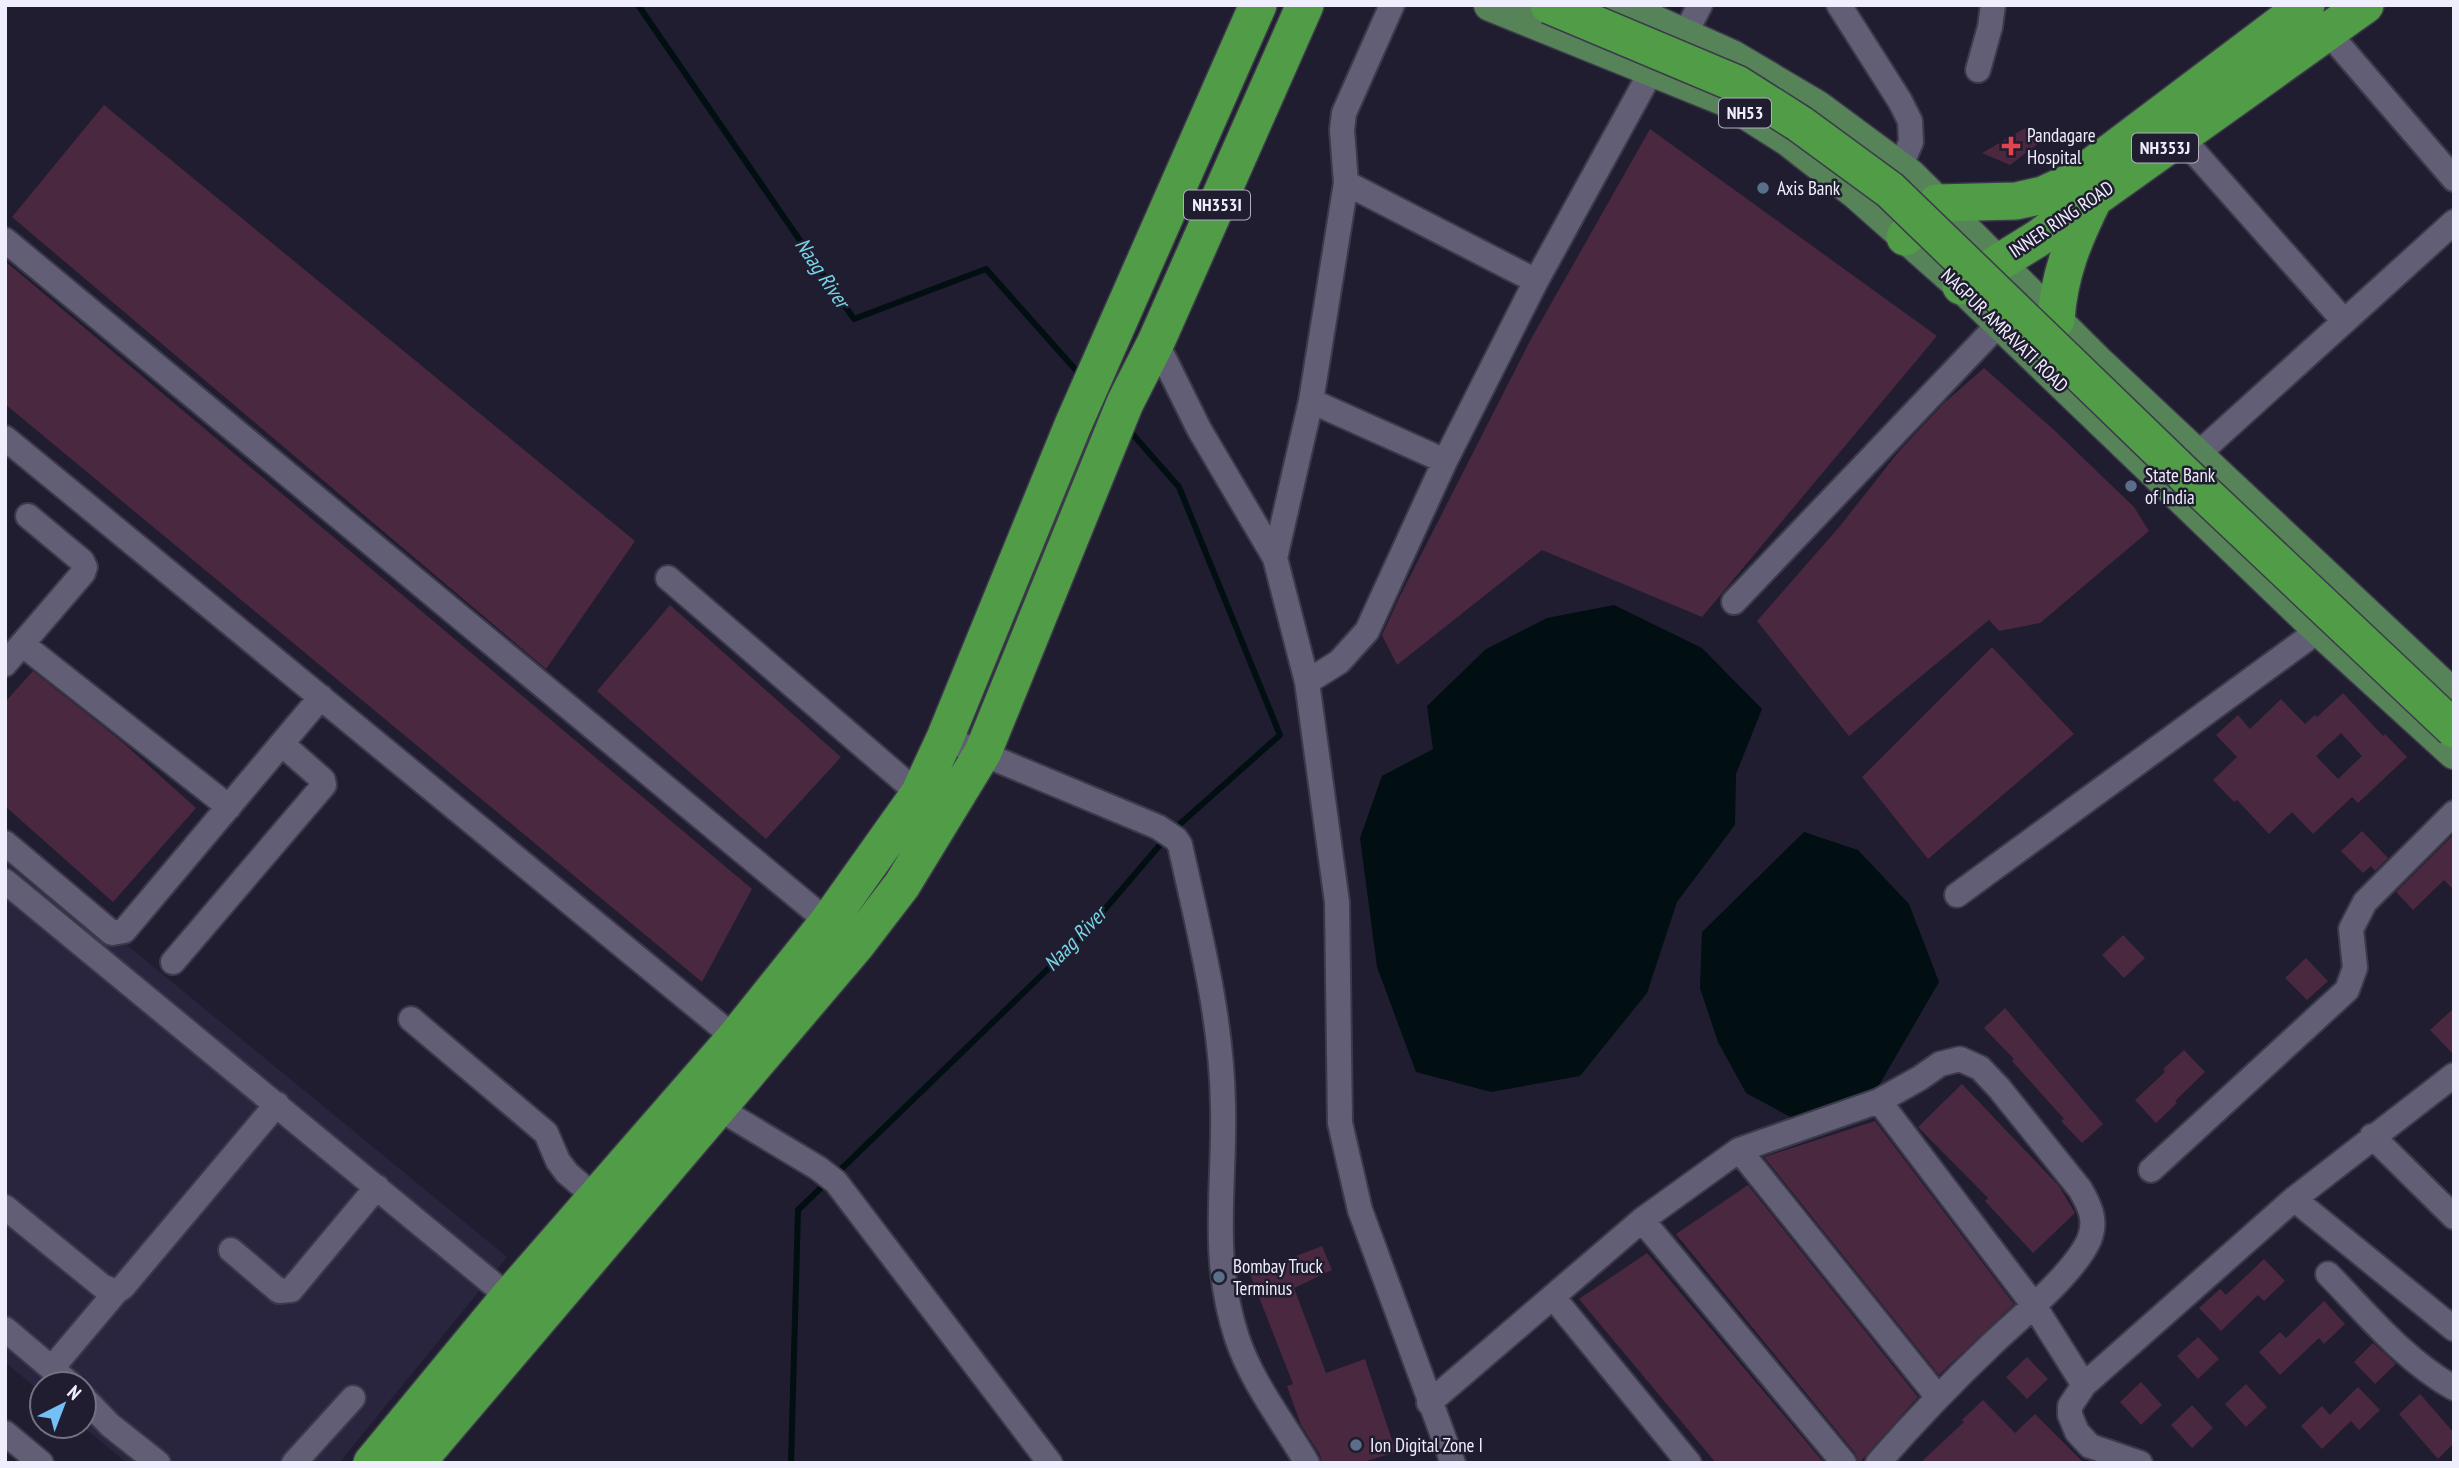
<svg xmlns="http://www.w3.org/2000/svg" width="2459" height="1468" font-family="'PT Sans Narrow',sans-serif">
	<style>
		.built { fill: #29253f }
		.water { fill: #010f12 }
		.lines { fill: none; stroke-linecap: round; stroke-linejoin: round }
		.stream { stroke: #010f12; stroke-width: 6 }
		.building { fill: #4a2840; fill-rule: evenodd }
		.minor-casing { stroke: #3c3a4a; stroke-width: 28 }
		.major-casing { stroke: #3c3a4a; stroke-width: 35 }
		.highway-casing { stroke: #3c3a4a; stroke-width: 40 }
		.minor { stroke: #615e75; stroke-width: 24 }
		.major { stroke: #578359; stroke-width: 32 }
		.highway { stroke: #519c47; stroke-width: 37 }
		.highway-bridge-casing { stroke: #3c3a4a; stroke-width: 40; stroke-linecap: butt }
		.highway-bridge { stroke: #519c47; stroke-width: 37 }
		.health-dot { fill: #e0444e; stroke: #201d30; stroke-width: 2.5 }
		.service-dot { fill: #5c6f8a; stroke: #201d30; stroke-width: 2.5 }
		.labels { text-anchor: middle; stroke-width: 5; stroke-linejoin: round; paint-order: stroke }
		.shield { fill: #201d30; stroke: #b1afbf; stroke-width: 2 }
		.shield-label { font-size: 18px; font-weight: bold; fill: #efeefc }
		.poi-label { font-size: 19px; fill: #efeefc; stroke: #201d30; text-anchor: start }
		.street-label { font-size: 19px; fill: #efeefc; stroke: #201d30 }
		.water-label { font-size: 21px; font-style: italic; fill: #75d4e2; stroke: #201d30 }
	</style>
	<rect width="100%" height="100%" fill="#201d30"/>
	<path class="built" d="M 5,845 L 507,1257 L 339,1463 L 127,1463 L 82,1426 L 84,1384 L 42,1384 L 42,1393 L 5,1362 Z"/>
	<path class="water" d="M 1614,605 L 1702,648 L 1762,709 L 1736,774 L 1735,825 L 1677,902 L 1647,993 L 1580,1076 L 1491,1092 L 1416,1072 L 1377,967 L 1360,838 L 1382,776 L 1433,749 L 1427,706 L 1486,649 L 1547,618 Z
		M 1804,832 L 1858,850 L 1909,904 L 1939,982 L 1871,1099 L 1796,1120 L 1746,1093 L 1718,1042 L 1700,988 L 1702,932 Z"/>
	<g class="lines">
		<path class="stream" d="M 638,5 L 854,319 L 986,269 L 1082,377
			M 1128,429 L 1179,487 L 1280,735 L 1172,831
			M 834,1176 L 1081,937 L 1165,839
			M 791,1463 L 798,1210 L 826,1183"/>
	</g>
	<path class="building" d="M 104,105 L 635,541 L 546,669 L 12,217 Z
		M 2025,128 L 2039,143 L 2010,165 L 1982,153 Z
		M 1650,129 L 1937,336 L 1702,617 L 1542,550 L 1397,665 L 1382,635 L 1399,598 L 1531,339 Z
		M 5,261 L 752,889 L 702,982 L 5,404 Z
		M 1984,368 L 2053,429 L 2134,507 L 2149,531 L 2040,623 L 1999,631 L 1989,620 L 1849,736 L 1757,621 L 1840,526 L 1900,450 L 1944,403 Z
		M 670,605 L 841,757 L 766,839 L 597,691 Z
		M 1992,647 L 2074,734 L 1928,859 L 1862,777 Z
		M 33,671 L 120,740 L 196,808 L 113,902 L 5,806 L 5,702 Z
		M 2343,693 L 2383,736 L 2385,734 L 2407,757 L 2358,803 L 2352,797 L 2313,834 L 2292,812 L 2269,834 L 2237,800 L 2234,802 L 2213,780 L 2237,757 L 2216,735 L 2238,715 L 2250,729 L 2281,699 L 2305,724 L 2315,715 L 2317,717 ZM 2341,733 L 2362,756 L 2338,779 L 2316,756 Z
		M 2362,831 L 2388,858 L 2375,871 L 2371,866 L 2363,873 L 2341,851 Z
		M 2454,834 L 2454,890 L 2444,880 L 2413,910 L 2396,892 Z
		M 2123,935 L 2145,958 L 2124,978 L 2102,955 Z
		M 2306,958 L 2328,981 L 2307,1000 L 2285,978 Z
		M 2005,1008 L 2103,1124 L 2082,1143 L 2061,1121 L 2064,1119 L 2012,1061 L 2014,1059 L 1984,1028 Z
		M 2454,1008 L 2454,1055 L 2430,1030 Z
		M 2184,1050 L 2205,1072 L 2175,1101 L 2177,1103 L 2156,1123 L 2135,1100 L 2165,1072 L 2163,1069 Z
		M 1962,1084 L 2059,1186 L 2075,1213 L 2033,1253 L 1985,1201 L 1988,1198 L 1918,1127 Z
		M 1875,1121 L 2014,1304 L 1939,1375 L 1764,1157 Z
		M 1748,1185 L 1918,1397 L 1859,1463 L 1855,1453 L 1676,1234 Z
		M 1322,1246 L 1332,1270 L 1294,1288 L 1326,1373 L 1365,1359 L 1396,1452 L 1360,1463 L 1322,1463 L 1320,1455 L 1301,1425 L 1287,1386 L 1293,1384 L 1250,1274 Z
		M 1647,1253 L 1809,1445 L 1824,1463 L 1716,1463 L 1579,1299 Z
		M 2264,1259 L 2285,1281 L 2264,1301 L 2258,1295 L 2221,1331 L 2199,1308 L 2220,1289 L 2226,1295 Z
		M 2324,1301 L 2345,1324 L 2324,1344 L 2319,1338 L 2280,1375 L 2259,1352 L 2280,1332 L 2286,1338 Z
		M 2198,1337 L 2219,1359 L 2198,1379 L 2177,1356 Z
		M 2373,1343 L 2396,1364 L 2375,1384 L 2354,1362 Z
		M 2027,1357 L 2048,1379 L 2027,1399 L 2006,1377 Z
		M 2141,1382 L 2162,1405 L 2141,1425 L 2120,1402 Z
		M 2246,1384 L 2267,1407 L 2246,1427 L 2225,1404 Z
		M 2358,1387 L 2380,1410 L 2359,1430 L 2351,1421 L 2322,1449 L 2301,1426 L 2322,1406 L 2330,1415 Z
		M 2420,1394 L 2454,1433 L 2454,1443 L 2438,1459 L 2399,1414 Z
		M 1983,1400 L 2015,1433 L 2035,1414 L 2084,1463 L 1920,1463 L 1964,1422 L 1962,1420 Z
		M 2192,1405 L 2213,1428 L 2192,1448 L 2171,1425 Z"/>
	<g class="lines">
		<defs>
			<path id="minor" d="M 1839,5 L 1900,101 L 1910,121 L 1911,142 L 1900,167
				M 2319,22 L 2454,179
				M 1685,34 L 1700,5
				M 1978,70 L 1990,27 L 1993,5
				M 2181,137 L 2344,321
				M 1346,183 L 1536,281
				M 5,240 L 839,931
				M 1156,342 L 1199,429 L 1275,558 L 1307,682 L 1337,902 L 1340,1123 L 1360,1210 L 1453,1463
				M 1311,401 L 1445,461
				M 5,438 L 735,1038
				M 2198,454 L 2454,222
				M 1275,558 L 1311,401 L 1346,183 L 1342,130 L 1344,113 L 1392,5
				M 668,578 L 919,794
				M 1734,602 L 1999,324
				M 22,644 L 229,807
				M 5,664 L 83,573 L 85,567 L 82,561 L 28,516
				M 1307,682 L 1339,662 L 1367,631 L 1445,461 L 1536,281 L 1652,70
				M 945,738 L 1158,827 L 1176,839 L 1180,845 C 1199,931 1222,1018 1223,1106 C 1225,1188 1210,1256 1237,1338 C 1252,1383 1283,1422 1307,1463
				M 5,843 L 112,933 L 124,931 L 321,697
				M 5,881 L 521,1307
				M 1957,895 L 2319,630
				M 173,962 L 324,785 L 323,780 L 282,744
				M 411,1019 L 546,1133 L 558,1161 L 567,1173 L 596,1198
				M 1879,1101 L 2033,1304 L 2084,1385
				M 718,1108 L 818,1168 L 836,1182 L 1050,1463
				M 2372,1136 L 2454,1217
				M 1739,1150 L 1937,1396
				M 2151,1170 L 2347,990 L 2355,968 L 2351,929 L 2365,902 L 2454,813
				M 2294,1199 L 2454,1329
				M 5,1207 L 102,1286 L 116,1292 L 123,1287 L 277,1104
				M 1642,1220 L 1844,1463
				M 231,1250 L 279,1291 L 291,1290 L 377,1187
				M 2328,1274 C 2368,1315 2404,1360 2454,1388
				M 1553,1297 L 1689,1463
				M 5,1329 L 70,1384
				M 52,1368 L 116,1292
				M 84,1398 L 110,1425 L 158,1463
				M 1429,1403 L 1642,1220 L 1739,1150 L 1879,1101 L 1920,1078 L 1940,1064 L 1960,1059 L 1980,1068 L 1999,1088 L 2080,1189 C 2090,1206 2097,1221 2089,1240 C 2073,1275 2019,1318 1990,1346 C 1951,1383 1914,1422 1878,1463
				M 5,1433 L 41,1463
				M 294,1463 L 353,1398
				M 2140,1463 L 2090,1446 L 2077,1432 L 2070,1415 L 2070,1406 L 2084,1385 L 2294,1199 L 2454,1075"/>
			<path id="major" d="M 1490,5 L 1725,100 L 1788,140 L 1857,194 L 1961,286 L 2319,630 L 2454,753
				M 1618,5 L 1732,56 L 1818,107 L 1910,175 L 2099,363 L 2454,696"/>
			<path id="highway" d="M 1905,237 L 1937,203 L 2016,201 L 2043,195 L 2071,182 L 2306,5
				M 1961,286 L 2037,239 L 2365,5
				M 2056,320 C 2059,274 2073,241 2093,200
				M 372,1463 L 509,1297 L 735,1038 L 828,922 L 919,794 L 945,738 L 1073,425 L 1258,5
				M 416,1463 L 856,945 L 902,885 L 983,752 L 1125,403 L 1156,342 L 1305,5"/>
		</defs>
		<use href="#minor" class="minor-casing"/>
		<use href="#major" class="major-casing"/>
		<use href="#highway" class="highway-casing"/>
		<use href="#minor" class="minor"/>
		<use href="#major" class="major"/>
		<use href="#highway" class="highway"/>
		<defs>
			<path id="highway-bridge" d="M 1549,5 L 1737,84 L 1800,124 L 1890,190 L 2187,477 L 2454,729"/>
		</defs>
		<use href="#highway-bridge" class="highway-bridge-casing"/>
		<use href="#highway-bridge" class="highway-bridge"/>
	</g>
	<path class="health-dot" d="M2007.5 135.5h7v7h7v7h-7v7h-7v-7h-7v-7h7z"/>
	<g class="service-dot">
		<circle cx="1763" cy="188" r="7"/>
		<circle cx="2131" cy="486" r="7"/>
		<circle cx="1219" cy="1277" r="7"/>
		<circle cx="1356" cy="1445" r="7"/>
	</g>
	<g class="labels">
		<g class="shield">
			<rect x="1719" y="98.5" width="52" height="29" rx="5"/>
			<rect x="2132" y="133.5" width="66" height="29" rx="5"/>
			<rect x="1184" y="190.5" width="66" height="29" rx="5"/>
		</g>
		<g class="shield-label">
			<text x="1745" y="119">NH53</text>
			<text x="2165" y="154">NH353J</text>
			<text x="1217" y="211">NH353I</text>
		</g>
		<g class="poi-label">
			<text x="2027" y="142">Pandagare<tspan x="2027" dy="22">Hospital</tspan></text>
			<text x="1777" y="195">Axis Bank</text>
			<text x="2145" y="482">State Bank<tspan x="2145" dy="22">of India</tspan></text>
			<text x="1233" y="1273">Bombay Truck<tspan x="1233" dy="22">Terminus</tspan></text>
			<text x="1370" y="1452">Ion Digital Zone I</text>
		</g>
		<g class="street-label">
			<text transform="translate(2061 219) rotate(-34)" y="7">INNER RING ROAD</text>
			<text transform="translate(2005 330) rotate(44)" y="7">NAGPUR AMRAVATI ROAD</text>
		</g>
		<g class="water-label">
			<text transform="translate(822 273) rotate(56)" y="7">Naag River</text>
			<text transform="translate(1075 939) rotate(-46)" y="7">Naag River</text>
		</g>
	</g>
	<rect width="2459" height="1468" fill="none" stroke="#efeefc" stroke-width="14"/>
	<g transform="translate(63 1405) rotate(42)"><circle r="33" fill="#201d30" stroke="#737182" stroke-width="2"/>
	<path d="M0-5L12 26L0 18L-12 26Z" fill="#74c0f6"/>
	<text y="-10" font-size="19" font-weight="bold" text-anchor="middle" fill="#efeefc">N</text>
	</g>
</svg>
